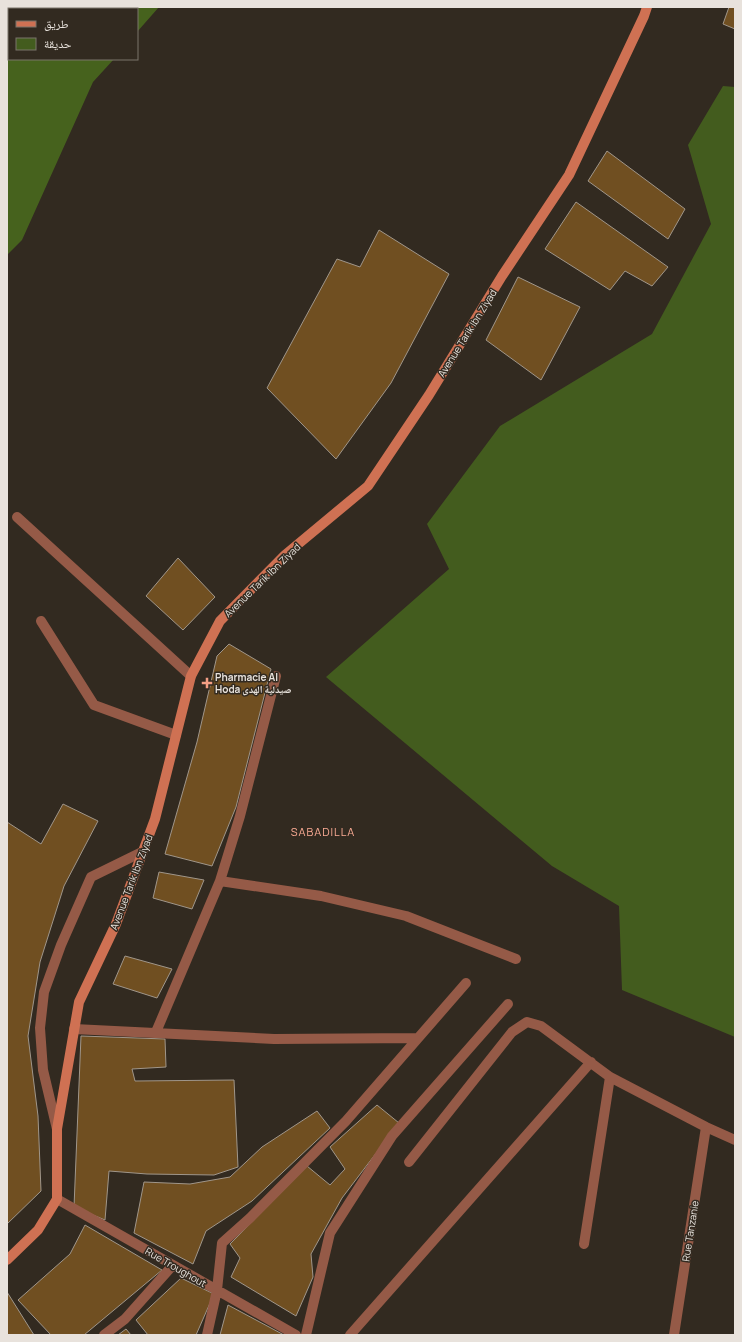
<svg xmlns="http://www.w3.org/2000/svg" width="742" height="1342" font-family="Manrope,'Noto Naskh Arabic',sans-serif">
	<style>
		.green { fill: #435c1e }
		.forest { fill: #46621d }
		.building { fill: #704f21; stroke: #a0968a }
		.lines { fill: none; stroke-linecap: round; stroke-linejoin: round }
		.lane { stroke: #955a47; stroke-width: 10 }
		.street { stroke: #955a47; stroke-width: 10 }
		.secondary { stroke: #cf7153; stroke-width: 10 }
		.poi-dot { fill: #f39f85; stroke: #322a20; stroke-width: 1.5 }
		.labels { text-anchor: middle; stroke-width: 3; stroke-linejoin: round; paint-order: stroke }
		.street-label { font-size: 10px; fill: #e8e2dc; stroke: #322a20 }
		.poi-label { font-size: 10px; font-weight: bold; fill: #e8e2dc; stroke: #322a20; text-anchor: start }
		.neighbourhood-label { font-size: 11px; letter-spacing: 1px; fill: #fbab94; stroke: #322a20 }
	</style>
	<rect width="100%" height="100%" fill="#322a20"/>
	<path class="green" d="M 723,86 L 735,87 L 735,1037 L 622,990 L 619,906 L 552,866 L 326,677 L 449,569 L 427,524 L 500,426 L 652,334 L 711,224 L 688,145 Z"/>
	<path class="forest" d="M 7,7 L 159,7 L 137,32 L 137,9 L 9,9 L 9,59 L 114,59 L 93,82 L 22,240 L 7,255 Z"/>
	<path class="building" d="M 729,7 L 735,7 L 735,29 L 723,24 Z
		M 607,151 L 685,209 L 668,239 L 588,181 Z
		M 576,202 L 668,267 L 652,286 L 625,271 L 610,290 L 545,249 Z
		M 379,230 L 449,274 L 391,383 L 336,459 L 267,388 L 337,259 L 360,267 Z
		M 518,277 L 580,307 L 541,380 L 486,340 Z
		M 178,558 L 215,597 L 183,630 L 146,596 Z
		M 229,644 L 271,669 L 236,807 L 212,866 L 165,854 L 197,742 L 217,656 Z
		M 63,804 L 98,821 L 64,886 L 40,962 L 28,1036 L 38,1116 L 41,1191 L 7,1224 L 7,822 L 41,844 Z
		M 159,872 L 204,880 L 192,909 L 153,898 Z
		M 125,956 L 172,969 L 157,998 L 113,984 Z
		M 81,1036 L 165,1039 L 166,1067 L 132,1069 L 135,1081 L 234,1080 L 238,1167 L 214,1175 L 147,1174 L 109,1171 L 105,1220 L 74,1207 Z
		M 377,1105 L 399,1123 L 342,1198 L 311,1254 L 313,1277 L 296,1316 L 231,1277 L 240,1258 L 230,1244 L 307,1166 L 330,1185 L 345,1169 L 330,1147 Z
		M 317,1111 L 330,1128 L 252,1201 L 206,1231 L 193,1264 L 134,1233 L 144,1182 L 190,1184 L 230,1177 L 262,1147 Z
		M 85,1225 L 162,1270 L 84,1335 L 51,1335 L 18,1300 L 70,1254 Z
		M 181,1278 L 214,1294 L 196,1335 L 148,1335 L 136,1320 Z
		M 7,1292 L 34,1335 L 7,1335 Z
		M 228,1305 L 284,1335 L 220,1335 Z
		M 126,1329 L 131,1335 L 118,1335 Z"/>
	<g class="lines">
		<path class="lane" d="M 17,517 L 191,676"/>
		<path class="street" d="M 41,621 L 94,705 L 176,735
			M 220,881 L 321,896 L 406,916 L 516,959
			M 74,1029 L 274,1039 L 418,1038
			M 156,1032 L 220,881 L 240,816 L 276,676
			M 57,1129 L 43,1070 L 40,1028 L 44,992 L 61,945 L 91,877 L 142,852
			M 409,1162 L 512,1032 L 527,1022 L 541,1026 L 610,1077 L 706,1127 L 735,1140
			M 57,1199 L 296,1335
			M 584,1244 L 610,1077
			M 104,1335 L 125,1319 L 173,1265
			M 207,1335 L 217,1290 L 222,1243 L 250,1218 L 346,1121 L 466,983
			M 306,1335 L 330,1233 L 392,1136 L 508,1004
			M 350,1335 L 591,1062
			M 674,1335 L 706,1127"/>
		<path class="secondary" d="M 7,1260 L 38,1230 L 57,1199 L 57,1129 L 79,1002 L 116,924 L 155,819 L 191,676 L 220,621 L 285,555 L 368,486 L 429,395 L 502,276 L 569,175 L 644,16 L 647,7"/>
	</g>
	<path class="poi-dot" d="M205 677h4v4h4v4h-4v4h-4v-4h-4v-4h4z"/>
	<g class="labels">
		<g class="street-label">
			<text transform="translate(467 333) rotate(-58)" y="4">Avenue Tarik Ibn Ziyad</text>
			<text transform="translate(262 580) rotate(-44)" y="4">Avenue Tarik Ibn Ziyad</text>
			<text transform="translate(131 882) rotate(-69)" y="4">Avenue Tarik Ibn Ziyad</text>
			<text transform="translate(690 1231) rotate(-81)" y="4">Rue Tanzanie</text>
			<text transform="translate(176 1267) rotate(30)" y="4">Rue Troughout</text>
		</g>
		<g class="poi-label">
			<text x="215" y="681">Pharmacie Al<tspan x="215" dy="12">Hoda صيدلية الهدى</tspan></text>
		</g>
		<g class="neighbourhood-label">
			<text x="323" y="836">SABADILLA</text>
		</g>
	</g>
	<rect width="742" height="1342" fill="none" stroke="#e8e2dc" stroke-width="16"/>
	<rect x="8" y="8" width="130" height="52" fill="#322a20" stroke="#7b746b"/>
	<rect x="16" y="21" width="20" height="6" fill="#cf7153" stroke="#7b746b"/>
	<text x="44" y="28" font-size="12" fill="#e8e2dc">طريق</text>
	<rect x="16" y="38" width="20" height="12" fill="#435c1e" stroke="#7b746b"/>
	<text x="44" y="48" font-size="12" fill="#e8e2dc">حديقة</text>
</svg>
